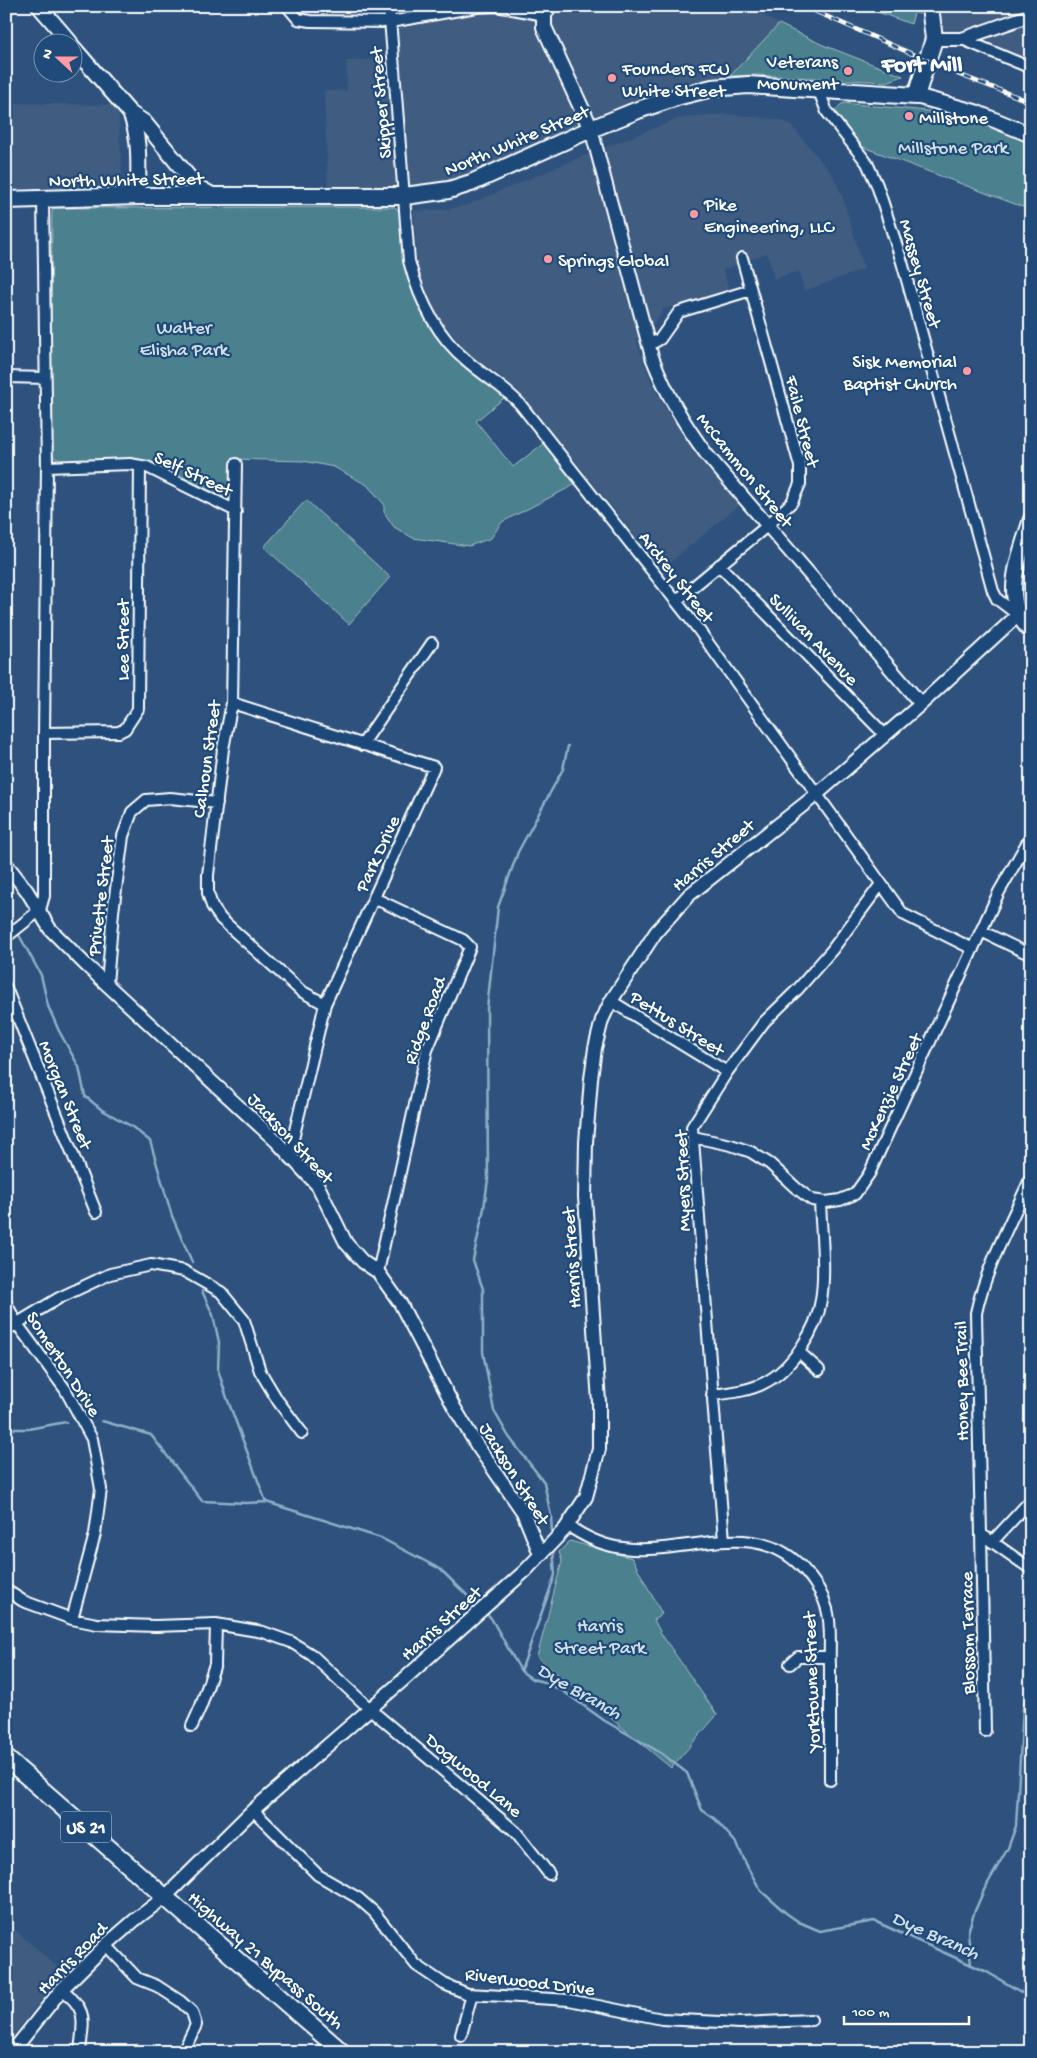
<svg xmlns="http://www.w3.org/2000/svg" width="1037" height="2058" font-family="'Gochi Hand',sans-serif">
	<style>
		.built { fill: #3f5c80 }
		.green { fill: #4c808e; stroke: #a6c0c6 }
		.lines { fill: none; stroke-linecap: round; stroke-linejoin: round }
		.stream { stroke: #90afc8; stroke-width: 2.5 }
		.minor-casing { stroke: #fff; stroke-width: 14 }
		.tertiary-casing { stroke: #fff; stroke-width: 16 }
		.secondary-casing { stroke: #fff; stroke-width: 18 }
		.primary-casing { stroke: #fff; stroke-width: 20 }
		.minor { stroke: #1f4a7a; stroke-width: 10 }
		.tertiary { stroke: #1f4a7a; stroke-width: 12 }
		.secondary { stroke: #1f4a7a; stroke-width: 14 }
		.primary { stroke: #1f4a7a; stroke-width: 16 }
		.rail-casing { stroke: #fff; stroke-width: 4.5 }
		.rail { stroke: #1f4a7a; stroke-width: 2.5; stroke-dasharray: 8; stroke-linecap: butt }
		.poi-dot { fill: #ff9aa2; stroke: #1f4a7a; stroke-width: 2 }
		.labels { text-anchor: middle; stroke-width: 4.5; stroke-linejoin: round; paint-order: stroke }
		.shield { fill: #1f4a7a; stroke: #bcc9d7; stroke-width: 1 }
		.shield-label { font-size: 18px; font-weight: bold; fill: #fff }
		.poi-label { font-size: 19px; fill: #fff; stroke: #1f4a7a; text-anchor: start }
		.street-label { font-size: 19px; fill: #fff; stroke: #1f4a7a }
		.park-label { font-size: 19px; fill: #d2dfe3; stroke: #1f4a7a }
		.water-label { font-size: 20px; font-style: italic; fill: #d1dee8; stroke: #1f4a7a }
		.district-label { font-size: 24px; font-weight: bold; fill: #fff; stroke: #1f4a7a }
	</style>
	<rect width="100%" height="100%" fill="#2e527d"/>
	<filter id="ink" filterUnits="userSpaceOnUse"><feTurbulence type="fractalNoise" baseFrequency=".02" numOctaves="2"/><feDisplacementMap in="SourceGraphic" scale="10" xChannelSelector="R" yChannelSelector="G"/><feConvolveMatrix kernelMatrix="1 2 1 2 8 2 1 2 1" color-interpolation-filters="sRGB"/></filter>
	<g filter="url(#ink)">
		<path class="built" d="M 519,6 L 748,6 L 779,24 L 730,76 L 693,81 L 681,85 L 545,141 L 466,176 L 444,183 L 404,188 L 328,188 L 324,91 L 347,90 L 346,61 L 394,58 L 392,24 L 460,11 Z
			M 919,6 L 1031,6 L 1031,67 L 963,37 L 935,38 L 933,17 L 920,14 Z
			M 6,103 L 118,105 L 123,189 L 6,188 Z
			M 727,114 L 781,120 L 790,124 L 832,174 L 842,195 L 864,269 L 804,291 L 799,271 L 774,279 L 767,253 L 723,270 L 729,289 L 664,309 L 646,334 L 636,339 L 651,382 L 669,415 L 688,440 L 742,503 L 662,569 L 520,393 L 514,386 L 468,353 L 439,319 L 421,282 L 417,262 L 414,211 L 449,209 L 467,205 L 571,161 L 677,119 L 696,116 Z
			M 6,1922 L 63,1972 L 6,2045 Z"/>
		<path class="green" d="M 861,6 L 919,6 L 920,14 L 914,13 L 911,24 Z
			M 779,24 L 823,45 L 903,76 L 887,82 L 756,75 L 730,76 Z
			M 843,103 L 959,114 L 1031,143 L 1031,210 L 863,147 L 836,116 L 836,109 Z
			M 395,207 L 399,211 L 405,228 L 432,323 L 509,394 L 476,421 L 513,467 L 544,443 L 578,483 L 502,522 L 491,538 L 469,546 L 413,538 L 394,527 L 384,512 L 384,504 L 367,485 L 334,467 L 303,461 L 232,459 L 228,495 L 224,497 L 148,461 L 137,459 L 63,463 L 53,456 L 50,449 L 52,208 Z
			M 306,500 L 390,577 L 349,624 L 264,547 Z
			M 570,1541 L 632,1558 L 662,1614 L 654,1620 L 662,1635 L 717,1715 L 671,1768 L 537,1657 L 562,1561 L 559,1552 Z"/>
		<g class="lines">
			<path class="stream" d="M 6,913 L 12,923
				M 19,935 L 41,975 L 48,1006 L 59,1031 L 79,1067 L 85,1096 L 102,1110 L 131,1126 L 150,1141 L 172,1216 L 192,1262
				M 202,1291 L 213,1315 L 219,1342 L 218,1370 L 227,1398 L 266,1502
				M 102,1421 L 151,1435 L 202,1501 L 246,1503 L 266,1502 L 381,1538 L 440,1569 L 479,1607
				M 6,1429 L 28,1429 L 66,1422
				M 552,1533 L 551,1516 L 544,1482 L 509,1437 L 494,1411 L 483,1352 L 483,1289 L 473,1260 L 484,1208 L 488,1179 L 487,1009 L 498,907 L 518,852 L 563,769 L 568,746
				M 485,1612 L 491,1618 L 521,1671 L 532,1679 L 544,1682 L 563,1691 L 605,1721 L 661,1753 L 687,1773 L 702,1810 L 715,1819 L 737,1844 L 748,1868 L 761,1891 L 786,1913 L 799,1922 L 820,1931 L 874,1921 L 987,1972 L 1031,1998
				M 521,1671 L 555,1575 L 553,1549
				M 971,1965 L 968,1932 L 974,1913 L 984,1890 L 1008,1848 L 1016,1826 L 1023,1708 L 1031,1681"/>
			<defs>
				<path id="minor" d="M 287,6 L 298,19 L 310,21 L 390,22 L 477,7 L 496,6 L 544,15
					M 389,6 L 409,261 C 419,299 436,335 466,360 C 484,376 503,386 520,404 L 698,629 L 903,914 L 973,949
					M 962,39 L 1031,68
					M 819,91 L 827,112 L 867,163 L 877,185 L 902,262 L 993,591 L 997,599 L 1018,615
					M 649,345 L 660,339 L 679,312 L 751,290
					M 6,377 L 45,378
					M 236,464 L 232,703 L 223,749 L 208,875 L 208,893 L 212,906 L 221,919 L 301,991 L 325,1004
					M 47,467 L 130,464 L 147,467 L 236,511
					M 719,565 L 885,735
					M 676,601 L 767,526 L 792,502 L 800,484 L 800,466 L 742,258
					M 232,703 L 434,767 L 325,1004 L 289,1156
					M 44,733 L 119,732 L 125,729 L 138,709 L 140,466
					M 362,745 L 432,643
					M 374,898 L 463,940 L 470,947 L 427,1050 L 378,1272
					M 981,931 L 1031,955
					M 6,937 L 40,910 L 44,896 L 44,733 L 47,467 L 43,200
					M 107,984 L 113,912 L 123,836 L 132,812 L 146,800 L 170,798 L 217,803
					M 6,988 L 96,1212
					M 611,1001 L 727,1072
					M 693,1137 L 731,1145 L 751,1152 L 770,1164 L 796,1188 L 812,1200 L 826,1202 L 840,1200 L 855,1194 L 869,1174 L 999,892 L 1031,836
					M 1031,1177 C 1013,1218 985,1269 976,1313 L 981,1534 L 1031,1569
					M 6,1303 L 17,1324 L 65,1389 L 92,1439 L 101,1489 L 95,1534 L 72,1619
					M 6,1330 L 59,1298 L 110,1274 L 151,1265 L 184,1271 L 221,1292 L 244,1320 L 260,1371 L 278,1401 L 302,1433
					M 799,1352 L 819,1370
					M 712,1395 C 729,1393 749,1391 764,1383 C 791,1370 817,1330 821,1300 C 826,1271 821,1231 820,1201
					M 567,1525 C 583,1536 603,1546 623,1548 C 684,1557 759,1513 807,1573 C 816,1584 823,1594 827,1609 C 832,1626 829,1648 830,1666 C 830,1704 830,1742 830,1780
					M 981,1534 L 985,1731
					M 724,1541 L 692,1127 L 727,1072 L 764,1022 L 798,989 L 832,950 L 881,884
					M 992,1542 L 1031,1500
					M 6,1590 L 23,1601 L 72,1619 L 97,1624 L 155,1626 L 216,1624 L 263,1632 L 291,1642 L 312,1655 L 370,1709 L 516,1832 L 549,1874
					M 790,1664 L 798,1657 L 830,1657
					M 192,1726 L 201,1706 L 215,1664 L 216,1624
					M 253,1810 L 318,1875 L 358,1898 L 374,1912 L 416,1965 L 444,1984 L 468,1994 L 569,2000 L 662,2019 L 740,2023 L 811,2020
					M 106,1945 L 137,1978 L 157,1986 L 180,2001 L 192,2012 L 196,2025 L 183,2052
					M 62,1989 C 89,2012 83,2019 80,2052
					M 461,2035 L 472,1994"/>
				<path id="tertiary" d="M 934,39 L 962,39 L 1031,15
					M 591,129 L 652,357 C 667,395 682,421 707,455 L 921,704
					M 6,864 L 27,891 L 50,929 L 88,967 L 276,1141 L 318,1186 L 346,1243 L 363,1262 L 378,1272 L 400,1303 L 454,1407 L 476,1444 L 523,1512 L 540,1554
					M 12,2052 L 62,1989 L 106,1945 L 136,1919 L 165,1897 L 253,1810 L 402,1681 L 525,1571 L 565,1529 L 586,1497 L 599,1449 L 599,1402 L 585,1197 L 586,1142 L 591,1079 L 595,1048 L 602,1020 L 611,1001 L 656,932 L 689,895 L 816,795 L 921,704 L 1018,615"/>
				<path id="secondary" d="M 39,6 L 70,42
					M 549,6 L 544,15 L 544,27 L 591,129
					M 72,46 L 130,113 C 141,139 138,169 138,196
					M 916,96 L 975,112 L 1031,135
					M 130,113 L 144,122 L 196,186 L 214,196
					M 1031,519 C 1020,556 999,600 1031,632"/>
				<path id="primary" d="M 6,200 L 138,196 L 405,196 L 449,190 L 471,183 L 591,129 L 638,110 L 680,96 L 712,88 L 748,85 L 916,96 L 934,39 L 930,6
					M 6,1758 L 342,2052"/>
			</defs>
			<use href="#minor" class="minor-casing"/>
			<use href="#tertiary" class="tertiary-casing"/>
			<use href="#secondary" class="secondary-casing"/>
			<use href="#primary" class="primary-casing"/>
			<use href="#minor" class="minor"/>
			<use href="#tertiary" class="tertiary"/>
			<use href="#secondary" class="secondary"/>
			<use href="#primary" class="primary"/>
			<defs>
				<path id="rail" d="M 803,6 L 960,75 L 1031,102"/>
			</defs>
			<use href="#rail" class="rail-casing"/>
			<use href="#rail" class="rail"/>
		</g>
	</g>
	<g class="poi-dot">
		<circle cx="848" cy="71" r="5"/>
		<circle cx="612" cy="78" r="5"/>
		<circle cx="909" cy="116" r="5"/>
		<circle cx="694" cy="214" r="5"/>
		<circle cx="548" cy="259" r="5"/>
		<circle cx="967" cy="371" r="5"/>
	</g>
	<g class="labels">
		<rect class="shield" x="61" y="1811.5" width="50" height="31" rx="4"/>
		<g class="shield-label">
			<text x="86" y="1833">US 21</text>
		</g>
		<g class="poi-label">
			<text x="838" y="67" text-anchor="end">Veterans<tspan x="838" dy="22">Monument</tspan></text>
			<text x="622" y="74">Founders FCU<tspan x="622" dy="22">White Street</tspan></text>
			<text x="919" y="123">Millstone</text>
			<text x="704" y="210">Pike<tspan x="704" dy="22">Engineering, LLC</tspan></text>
			<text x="558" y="266">Springs Global</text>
			<text x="957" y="367" text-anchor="end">Sisk Memorial<tspan x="957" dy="22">Baptist Church</tspan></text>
		</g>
		<g class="street-label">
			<text transform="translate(379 103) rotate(-95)" y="7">Skipper Street</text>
			<text transform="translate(516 139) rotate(-23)" y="7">North White Street</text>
			<text transform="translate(126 178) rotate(-1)" y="7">North White Street</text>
			<text transform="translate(922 273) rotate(74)" y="7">Massey Street</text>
			<text transform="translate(804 421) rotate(76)" y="7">Faile Street</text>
			<text transform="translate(746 469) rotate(51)" y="7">McCammon Street</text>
			<text transform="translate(194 472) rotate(25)" y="7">Self Street</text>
			<text transform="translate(678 576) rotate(52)" y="7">Ardrey Street</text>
			<text transform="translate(815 638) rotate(46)" y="7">Sullivan Avenue</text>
			<text transform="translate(121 640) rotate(-90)" y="7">Lee Street</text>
			<text transform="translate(205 759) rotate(-82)" y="7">Calhoun Street</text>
			<text transform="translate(376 853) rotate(-65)" y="7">Park Drive</text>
			<text transform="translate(712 854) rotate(-40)" y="7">Harris Street</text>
			<text transform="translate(99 896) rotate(-83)" y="7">Privette Street</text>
			<text transform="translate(423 1020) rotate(-70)" y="7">Ridge Road</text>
			<text transform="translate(678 1022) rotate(32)" y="7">Pettus Street</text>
			<text transform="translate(889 1091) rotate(-65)" y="7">McKenzie Street</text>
			<text transform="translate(67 1094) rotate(68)" y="7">Morgan Street</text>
			<text transform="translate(292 1137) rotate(47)" y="7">Jackson Street</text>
			<text transform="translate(681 1181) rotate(-92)" y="7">Myers Street</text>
			<text transform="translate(570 1258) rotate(-94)" y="7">Harris Street</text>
			<text transform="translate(65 1363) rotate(57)" y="7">Somerton Drive</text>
			<text transform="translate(960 1381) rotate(-91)" y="7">Honey Bee Trail</text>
			<text transform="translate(516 1473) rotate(58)" y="7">Jackson Street</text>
			<text transform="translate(440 1622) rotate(-42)" y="7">Harris Street</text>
			<text transform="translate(966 1633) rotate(-91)" y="7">Blossom Terrace</text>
			<text transform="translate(810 1682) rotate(-92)" y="7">Yorktowne Street</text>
			<text transform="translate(475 1774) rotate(40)" y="7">Dogwood Lane</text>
			<text transform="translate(71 1957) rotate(-46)" y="7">Harris Road</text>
			<text transform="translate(267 1959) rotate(41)" y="7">Highway 21 Bypass South</text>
			<text transform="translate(530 1980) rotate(7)" y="7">Riverwood Drive</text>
		</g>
		<g class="park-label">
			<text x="953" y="153">Millstone Park</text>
			<text x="184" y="333">Walter<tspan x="184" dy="22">Elisha Park</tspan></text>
			<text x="600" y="1631">Harris<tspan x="600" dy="22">Street Park</tspan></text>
		</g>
		<g class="water-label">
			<text transform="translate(580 1690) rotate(30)" y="7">Dye Branch</text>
			<text transform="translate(936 1934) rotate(24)" y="7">Dye Branch</text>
		</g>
		<g class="district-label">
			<text x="922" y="71">Fort Mill</text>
		</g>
	</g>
	<rect width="1037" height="2058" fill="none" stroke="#1f4a7a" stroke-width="25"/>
	<rect x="12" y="12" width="1012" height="2033" fill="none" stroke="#fff" stroke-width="2" filter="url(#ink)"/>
	<g transform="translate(58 58) rotate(291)"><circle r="24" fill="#1f4a7a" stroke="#7992af"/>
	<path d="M0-4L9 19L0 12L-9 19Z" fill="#ff9aa2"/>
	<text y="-8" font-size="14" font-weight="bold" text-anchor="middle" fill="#ffffff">N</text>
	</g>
	<path d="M844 2016v8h125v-8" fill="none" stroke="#ffffff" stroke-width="2.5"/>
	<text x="852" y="2016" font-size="15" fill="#ffffff" stroke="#1f4a7a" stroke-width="4" paint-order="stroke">100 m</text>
</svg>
